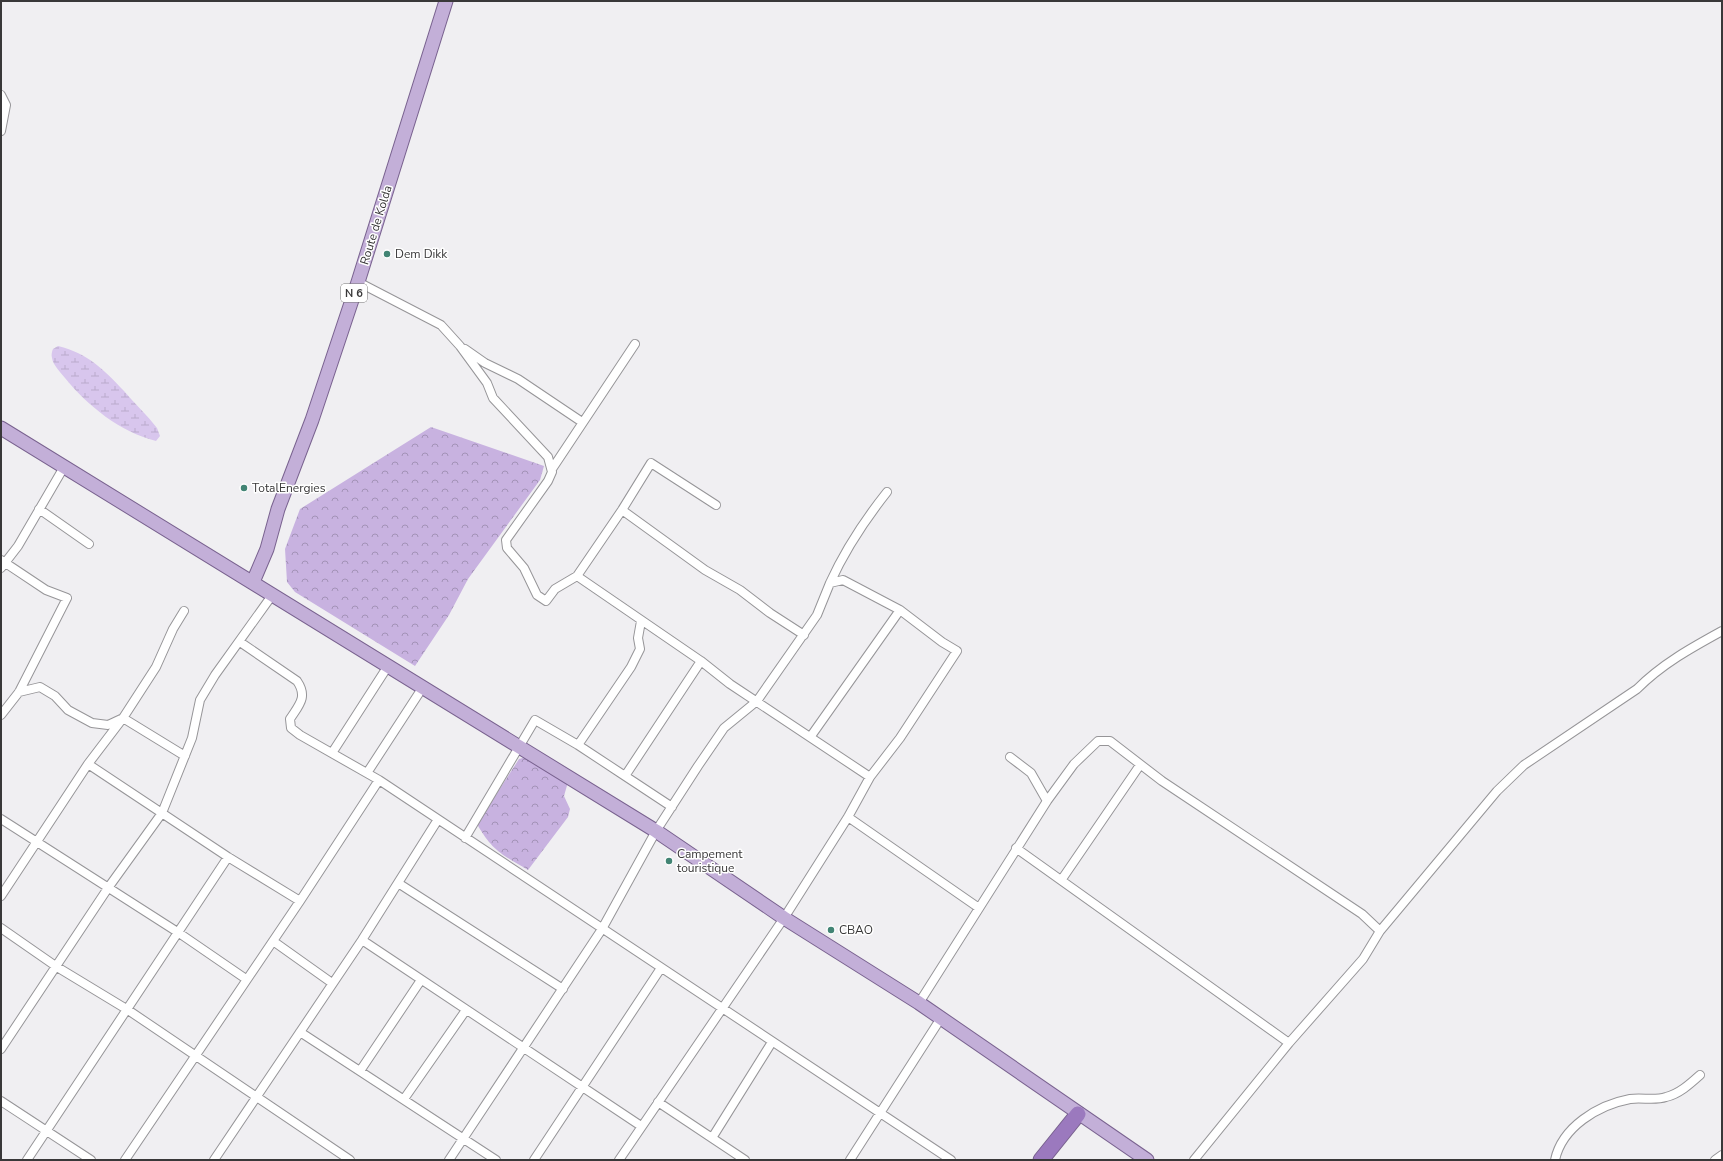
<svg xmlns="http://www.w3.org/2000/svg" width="1723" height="1161" font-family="'Nunito Sans',sans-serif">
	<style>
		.forest { fill: url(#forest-crowns) }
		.wetland { fill: url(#wetland-marsh) }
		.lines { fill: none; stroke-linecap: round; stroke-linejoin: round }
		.street-casing { stroke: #969598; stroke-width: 10 }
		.primary-casing { stroke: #79628f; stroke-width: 15 }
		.highway-casing { stroke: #79628f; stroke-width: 17 }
		.street { stroke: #fff; stroke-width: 8 }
		.primary { stroke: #c3afd8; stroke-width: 13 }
		.highway { stroke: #9b79be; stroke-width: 15 }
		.poi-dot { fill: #428474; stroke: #fff; stroke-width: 1.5 }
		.labels { text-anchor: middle; stroke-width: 3; stroke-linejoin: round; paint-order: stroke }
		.shield { fill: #fff; stroke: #747474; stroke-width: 1 }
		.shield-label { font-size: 11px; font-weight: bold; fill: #393839 }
		.street-label { font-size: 12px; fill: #393839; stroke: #fff }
		.poi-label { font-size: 12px; fill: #393839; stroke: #fff; text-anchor: start }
	</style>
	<defs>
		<pattern id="forest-crowns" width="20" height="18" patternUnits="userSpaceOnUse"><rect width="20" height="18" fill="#c8b2e0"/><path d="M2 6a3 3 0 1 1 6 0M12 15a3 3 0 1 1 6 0" fill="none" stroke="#a392b7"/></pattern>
		<pattern id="wetland-marsh" width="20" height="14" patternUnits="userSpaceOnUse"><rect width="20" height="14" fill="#d8c6ed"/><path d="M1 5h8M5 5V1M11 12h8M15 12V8" fill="none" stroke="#baabcc"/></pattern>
	</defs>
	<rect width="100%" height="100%" fill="#f0eff2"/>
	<path class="forest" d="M 431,427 L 544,466 L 540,480 L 468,579 L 449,615 L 415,666 L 295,592 L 287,582 L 285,549 L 300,509 Z
		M 526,757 L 568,782 L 564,796 L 570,809 L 568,817 L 528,870 C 502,854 493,852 477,824 L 519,759 Z"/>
	<path class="wetland" d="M 58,346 C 89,354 103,369 124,391 C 135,404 147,415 157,428 L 160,436 L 156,441 C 120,432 88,406 65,378 C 61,373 53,365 52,358 C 51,355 52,351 53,349 Z"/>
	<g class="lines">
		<defs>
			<path id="street" d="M 1,95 L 6,105 L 1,131
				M 358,282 L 441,325 L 460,346 L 487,383 L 493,398 L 548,457 L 552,472 L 548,481 L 506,540 L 507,548 L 524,568 L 537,595 L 546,601 L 555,589 L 577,576 L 622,510 L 651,463 L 716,505
				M 465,349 L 485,363 L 518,379 L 582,422
				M 552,469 L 635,344
				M 39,509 L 89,544
				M 622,510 L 705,570 L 740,590 L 770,613 L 804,635
				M 1,560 L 46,590 L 67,598 L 19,692 L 1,715
				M 1,568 L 18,546 L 64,467
				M 830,583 C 845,550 864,521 887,492
				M 240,642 L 297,681 C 308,697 299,705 290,719 L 291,728 L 300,735 L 379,780 L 951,1160
				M 701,661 L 730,684 L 870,777
				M 19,692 L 40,687 L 55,696 L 68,710 L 92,723 L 108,725 L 123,718
				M 123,718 L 185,756
				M 578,745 L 631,667 L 640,649 L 638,638 L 641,621
				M 332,753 L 388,666
				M 1010,757 L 1031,773 L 1047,801
				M 88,764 L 228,857 L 300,901
				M 367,773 L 423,687
				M 625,776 L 672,807
				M 848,817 L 979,908
				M 1,819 L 179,933 L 246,979
				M 465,838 L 535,720 L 578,745 L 625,776 L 701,661 L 577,576
				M 1016,848 L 1289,1043
				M 1062,879 L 1140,765
				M 398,883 L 563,989
				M 1,896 L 88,764 L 123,718 L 156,667 L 173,629 L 184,611
				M 1,928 L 57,967 L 128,1010 L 350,1160
				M 362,940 L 641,1126
				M 273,941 L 332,983
				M 919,1003 L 1047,801 L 1074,764 L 1098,741 L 1110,741 L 1162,781 L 1362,914 L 1380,931
				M 300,1032 L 496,1160
				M 1,1049 L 108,888 L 162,813 L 192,738 L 200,700 L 215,675 L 273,594
				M 360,1071 L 421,980
				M 404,1099 L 466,1010
				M 1,1101 L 91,1160
				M 658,1102 L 745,1160
				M 712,1138 L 772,1042
				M 27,1160 L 228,857
				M 125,1160 L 300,901 L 379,780
				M 214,1160 L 362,940 L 437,821
				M 449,1160 L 602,929 L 656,831 L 698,766 L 724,728 L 757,701 L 817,615 L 830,583 L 843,580 L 900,610 L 811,736
				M 534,1160 L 661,968
				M 619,1160 L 784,918 L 848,817 L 870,777 L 900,738 L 957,651 L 942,642 L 900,610
				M 850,1160 L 941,1018
				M 1194,1160 L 1289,1043 L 1363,959 L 1380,931 L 1497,791 L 1524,765 L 1637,689 C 1662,664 1691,648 1722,631
				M 1555,1160 C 1562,1127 1598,1105 1630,1099 C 1642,1097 1654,1101 1666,1097 C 1679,1094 1690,1084 1700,1075
				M 1715,1160 L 1722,1155"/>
			<path id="primary" d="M 1,428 L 656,831 L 784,918 L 919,1003 L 1147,1160
				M 253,582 L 267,549 L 278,509 L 312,420 L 358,282 L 446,1"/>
			<path id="highway" d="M 1041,1160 L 1078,1114"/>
		</defs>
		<use href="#street" class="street-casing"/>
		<use href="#primary" class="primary-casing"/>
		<use href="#highway" class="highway-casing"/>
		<use href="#street" class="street"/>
		<use href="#primary" class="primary"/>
		<use href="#highway" class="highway"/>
	</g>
	<g class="poi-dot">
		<circle cx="387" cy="254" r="4"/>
		<circle cx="244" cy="488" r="4"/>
		<circle cx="669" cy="861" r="4"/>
		<circle cx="831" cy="930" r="4"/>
	</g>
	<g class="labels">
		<rect class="shield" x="341" y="284" width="26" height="18" rx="3"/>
		<g class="shield-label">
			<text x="354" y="297">N 6</text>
		</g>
		<g class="street-label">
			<text transform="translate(376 225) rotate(-73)" y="4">Route de Kolda</text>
		</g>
		<g class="poi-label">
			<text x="395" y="258">Dem Dikk</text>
			<text x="252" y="492">TotalEnergies</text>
			<text x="677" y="858">Campement<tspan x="677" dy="14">touristique</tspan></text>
			<text x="839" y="934">CBAO</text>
		</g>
	</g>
	<rect width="1723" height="1161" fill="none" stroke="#393839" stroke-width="4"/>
</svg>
